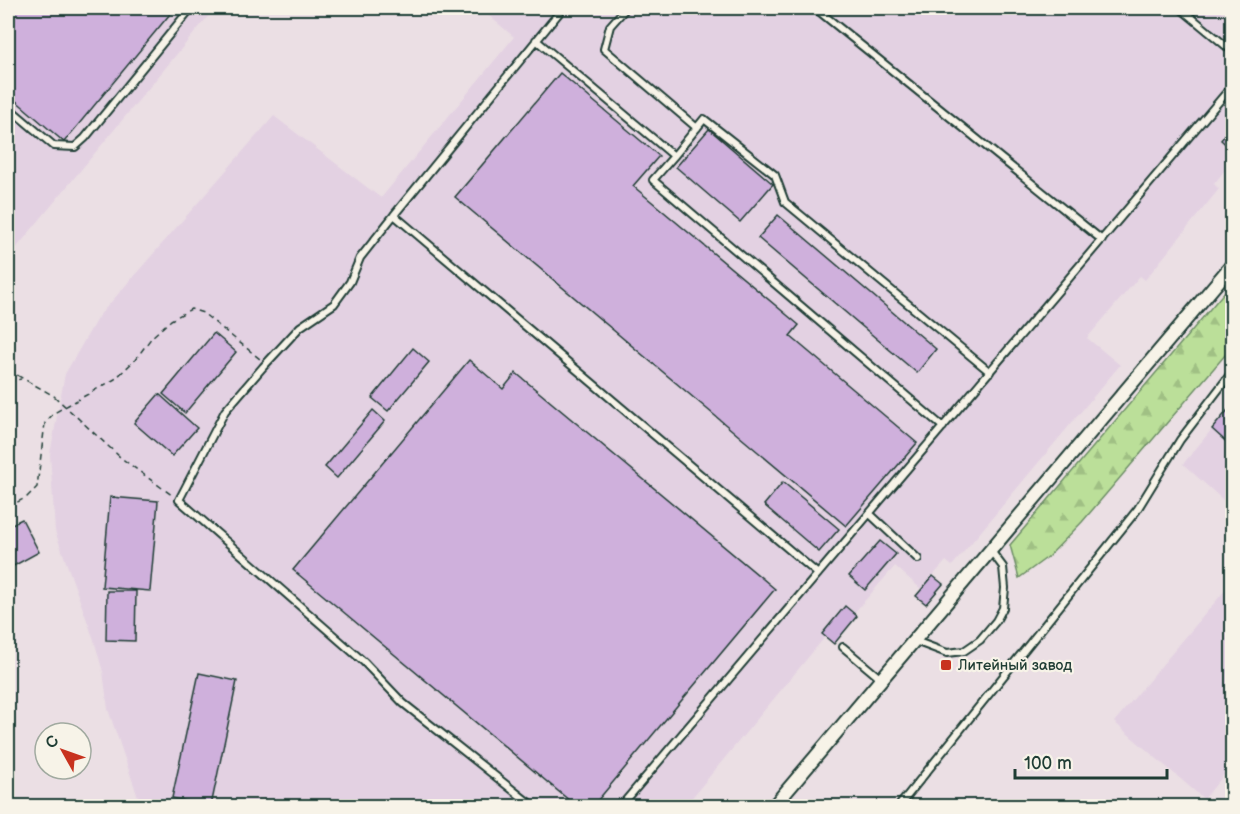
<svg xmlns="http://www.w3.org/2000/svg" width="1240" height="814" font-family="'Balsamiq Sans',sans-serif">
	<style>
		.built { fill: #e3d1e2 }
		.forest { fill: url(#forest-firs); stroke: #6d8e66; stroke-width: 1.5 }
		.building { fill: #cfb0dc; stroke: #1f3d34; stroke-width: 1.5 }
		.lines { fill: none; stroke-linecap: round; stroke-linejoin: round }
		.service-casing { stroke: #1f3d34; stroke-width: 10 }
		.minor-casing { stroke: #1f3d34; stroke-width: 16 }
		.path { stroke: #1f3d34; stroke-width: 1.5; stroke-dasharray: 6 4.5; stroke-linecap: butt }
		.service { stroke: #f7f3e8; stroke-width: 6 }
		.minor { stroke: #f7f3e8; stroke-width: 12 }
		.poi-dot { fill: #c8321e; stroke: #f7f3e8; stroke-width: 2 }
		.labels { text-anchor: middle; stroke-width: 4.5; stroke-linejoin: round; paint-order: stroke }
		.poi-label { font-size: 15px; fill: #1f3d34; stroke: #f7f3e8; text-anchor: start }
	</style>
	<defs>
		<pattern id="forest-firs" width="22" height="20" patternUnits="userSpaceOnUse" patternTransform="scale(1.5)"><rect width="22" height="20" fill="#bbdf99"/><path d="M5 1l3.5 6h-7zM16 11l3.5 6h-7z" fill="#a0c084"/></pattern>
	</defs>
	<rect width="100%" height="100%" fill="#ebdfe4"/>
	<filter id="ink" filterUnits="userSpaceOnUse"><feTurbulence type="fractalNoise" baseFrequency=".0167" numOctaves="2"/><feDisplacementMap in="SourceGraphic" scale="12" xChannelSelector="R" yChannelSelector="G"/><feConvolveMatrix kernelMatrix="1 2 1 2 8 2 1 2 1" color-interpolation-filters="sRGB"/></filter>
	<g filter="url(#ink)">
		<path class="built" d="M 8,8 L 215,8 L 8,258 Z
			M 480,8 L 1216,8 L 1232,21 L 1232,161 L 1214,184 L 1219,189 L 1145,280 L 1140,276 L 1087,338 L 1120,365 L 952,566 L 946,561 L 921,589 L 895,566 L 854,613 L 857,616 L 834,644 L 825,637 L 685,806 L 141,806 L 108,709 L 103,672 L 94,640 L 55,531 L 50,454 L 65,374 L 98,317 L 274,116 L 381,198 L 514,37 Z
			M 1232,405 L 1232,508 L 1183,464 Z
			M 1232,582 L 1232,765 L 1204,799 L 1114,722 Z"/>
		<path class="forest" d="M 1232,283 L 1232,347 L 1082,522 L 1049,556 L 1019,578 L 1010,545 Z"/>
		<path class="building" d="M 18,8 L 175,8 L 64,142 L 8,94 L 8,20 Z
			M 560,73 L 659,156 L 633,186 L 799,325 L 790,336 L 917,443 L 846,526 L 455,197 Z
			M 1232,126 L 1232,150 L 1221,140 Z
			M 709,129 L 773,184 L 740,222 L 676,167 Z
			M 778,215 L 936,349 L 917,373 L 758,238 Z
			M 214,333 L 236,352 L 185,413 L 163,394 Z
			M 413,348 L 429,362 L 388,411 L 372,398 Z
			M 469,360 L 503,389 L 516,373 L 775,589 L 593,806 L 576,806 L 293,570 Z
			M 159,394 L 197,428 L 172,456 L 134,423 Z
			M 1232,405 L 1232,447 L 1212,429 Z
			M 373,410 L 385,421 L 337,478 L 325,467 Z
			M 783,482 L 839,529 L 819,552 L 764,505 Z
			M 110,497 L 158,501 L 150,591 L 102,587 Z
			M 22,519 L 39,552 L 8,569 L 8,526 Z
			M 880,541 L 896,554 L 865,590 L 849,576 Z
			M 933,576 L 943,584 L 926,604 L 916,596 Z
			M 107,591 L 136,591 L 135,641 L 106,640 Z
			M 845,606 L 857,616 L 834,644 L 822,634 Z
			M 199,673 L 237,681 L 211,806 L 172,798 Z"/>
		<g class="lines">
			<defs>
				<path id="service" d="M 626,8 L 610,26 L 604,49 L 697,128
					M 815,8 L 1102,240
					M 1180,8 L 1232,51
					M 536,40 L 674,156 L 653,180 L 943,427
					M 8,107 L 54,146 L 75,147 L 85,138 L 191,8
					M 674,156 L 704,119 L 775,175 L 785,202 L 990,372
					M 394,215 L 563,8
					M 870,514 L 918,559
					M 915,641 L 947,653 L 964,651 L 980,640 L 996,621 L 1003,608 L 1005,588 L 1003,567 L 991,551
					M 843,647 L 881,679
					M 533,806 L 403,703 L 364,662 L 179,500 L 225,411 L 263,367 L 300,327 L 334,304 L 350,282 L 360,258 L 394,215 L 818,574
					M 621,806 L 1232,86
					M 899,806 L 1137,510 L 1180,440 L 1232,372"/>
				<path id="minor" d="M 774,806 L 1232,265"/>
			</defs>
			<use href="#service" class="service-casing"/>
			<use href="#minor" class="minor-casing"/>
			<path class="path" d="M 8,370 L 54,396 L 121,458 L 173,496
				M 8,382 L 21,379
				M 8,507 L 27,497 L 37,487 L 45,423 L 54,413 L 115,379 L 135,360 L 152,337 L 171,320 L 191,309 L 203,313 L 260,359"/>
			<use href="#service" class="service"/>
			<use href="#minor" class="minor"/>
		</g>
	</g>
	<rect class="poi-dot" x="940" y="659" width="12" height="12" rx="3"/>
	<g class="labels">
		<g class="poi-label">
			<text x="958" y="670">Литейный завод</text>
		</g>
	</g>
	<rect width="1240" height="814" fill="none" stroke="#f7f3e8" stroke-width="30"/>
	<rect x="15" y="15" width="1210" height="784" fill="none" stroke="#1f3d34" stroke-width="2" filter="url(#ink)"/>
	<g transform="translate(63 751) rotate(310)"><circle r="28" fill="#f7f3e8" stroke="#a1aaa0" stroke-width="1.5"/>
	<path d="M0-4.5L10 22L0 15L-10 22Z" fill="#c8321e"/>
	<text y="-9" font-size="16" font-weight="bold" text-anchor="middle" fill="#1f3d34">С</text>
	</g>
	<path d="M1015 769v9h152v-9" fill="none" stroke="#1f3d34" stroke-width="3"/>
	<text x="1024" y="769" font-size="18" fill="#1f3d34" stroke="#f7f3e8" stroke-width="4.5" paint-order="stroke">100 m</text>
</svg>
